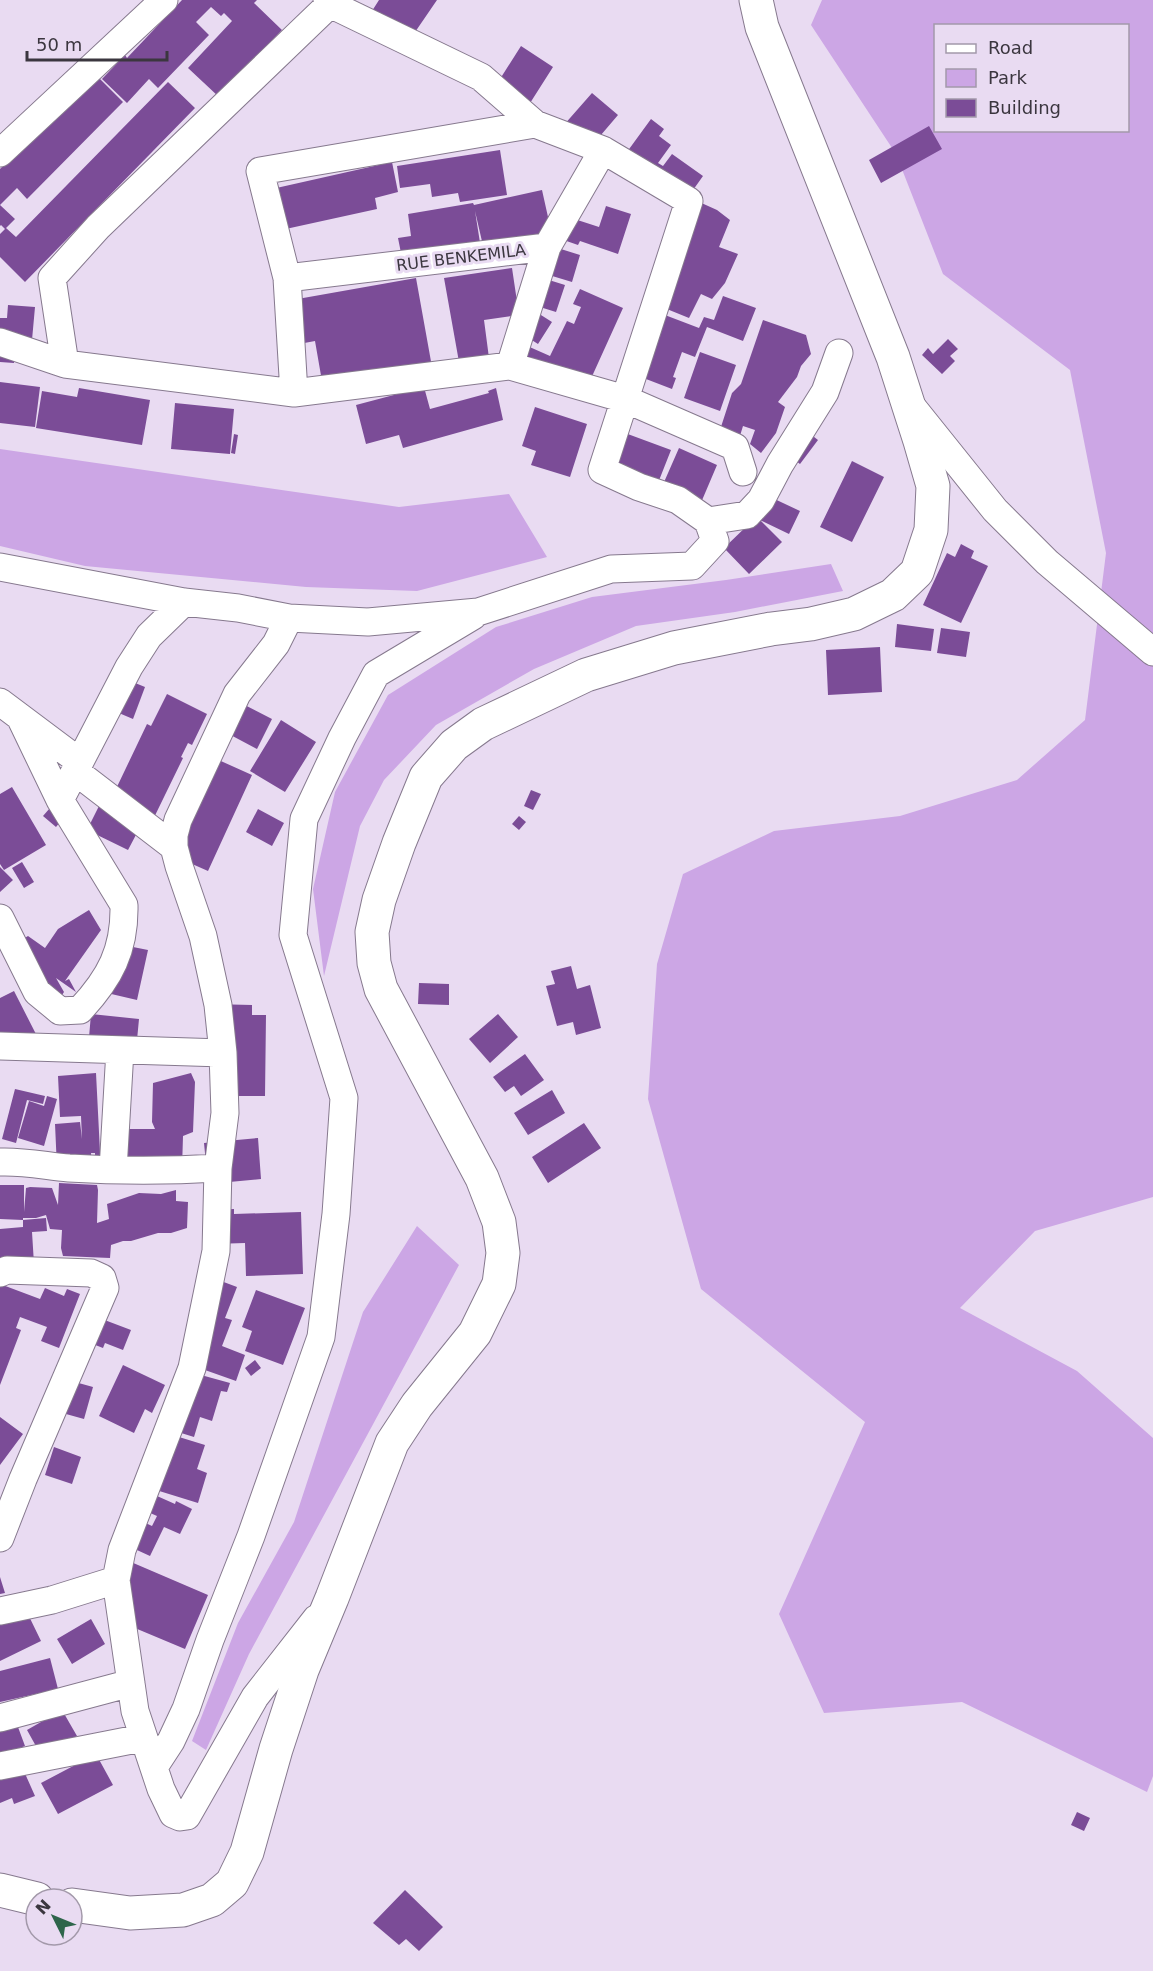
<svg xmlns="http://www.w3.org/2000/svg" width="1153" height="1971" font-family="'DejaVu Sans',sans-serif">
	<style>
		.green { fill: #cca6e5; fill-rule: evenodd }
		.building { fill: #7b4c97 }
		.lines { fill: none; stroke-linecap: round; stroke-linejoin: round }
		.minor-casing { stroke: #86798e; stroke-width: 29 }
		.major-casing { stroke: #86798e; stroke-width: 35 }
		.minor { stroke: #fff; stroke-width: 27 }
		.major { stroke: #fff; stroke-width: 33 }
		.labels { text-anchor: middle; stroke-width: 6; stroke-linejoin: round; paint-order: stroke }
		.street-label { font-size: 16px; fill: #3b363f; stroke: #e9dbf2 }
	</style>
	<rect width="100%" height="100%" fill="#e9dbf2"/>
	<path class="green" d="M 822,0 L 1153,0 L 1153,1197 L 1035,1231 L 960,1308 L 1077,1371 L 1153,1438 L 1153,1776 L 1147,1792 L 962,1702 L 824,1713 L 779,1614 L 865,1422 L 701,1289 L 648,1099 L 657,964 L 683,874 L 774,831 L 900,816 L 1017,780 L 1085,720 L 1106,553 L 1070,370 L 943,274 L 896,154 L 811,25 ZM 936,26 L 1128,26 L 1128,130 L 936,130 Z
		M 0,449 L 399,507 L 509,494 L 547,557 L 417,591 L 306,587 L 85,566 L 0,546 Z
		M 831,564 L 843,591 L 735,612 L 636,626 L 534,669 L 436,725 L 384,780 L 360,826 L 324,976 L 313,889 L 335,792 L 388,695 L 496,627 L 592,597 L 726,580 Z
		M 417,1226 L 459,1265 L 249,1654 L 206,1750 L 192,1741 L 238,1623 L 294,1522 L 363,1312 Z"/>
	<path class="building" d="M 182,0 L 257,0 L 254,3 L 282,30 L 219,97 L 188,68 L 232,21 L 224,13 L 221,16 L 211,7 L 196,22 L 209,35 L 158,88 L 149,79 L 127,103 L 102,79 L 125,55 L 127,58 Z
		M 379,0 L 437,0 L 411,38 L 372,11 Z
		M 521,46 L 553,67 L 525,111 L 493,90 Z
		M 95,74 L 123,102 L 27,199 L 17,188 L 0,205 L 15,219 L 6,228 L 16,237 L 168,82 L 195,108 L 25,282 L 0,257 L 0,234 L 5,229 L 1,225 L 0,226 L 0,169 Z
		M 592,93 L 618,115 L 589,149 L 563,126 Z
		M 651,119 L 664,129 L 659,136 L 671,145 L 658,163 L 663,166 L 672,154 L 703,176 L 681,207 L 616,167 Z
		M 929,126 L 942,149 L 881,183 L 869,160 Z
		M 500,150 L 507,195 L 460,202 L 458,193 L 432,197 L 430,184 L 400,188 L 397,166 Z
		M 392,162 L 398,192 L 375,198 L 377,209 L 272,232 L 263,191 Z
		M 542,190 L 552,235 L 484,250 L 475,211 L 481,249 L 403,263 L 398,238 L 411,236 L 408,214 L 473,203 L 474,205 Z
		M 697,201 L 717,210 L 730,220 L 719,247 L 738,254 L 725,283 L 712,299 L 701,294 L 689,318 L 657,305 Z
		M 606,206 L 631,214 L 618,254 L 580,241 L 578,245 L 555,237 L 562,215 L 599,227 Z
		M 548,245 L 580,255 L 572,282 L 539,272 Z
		M 512,268 L 519,315 L 484,320 L 489,358 L 459,362 L 444,278 Z
		M 536,276 L 565,285 L 556,312 L 527,303 Z
		M 416,278 L 432,367 L 323,387 L 315,341 L 283,347 L 275,303 Z
		M 580,289 L 623,308 L 589,383 L 506,364 L 516,341 L 550,356 L 567,321 L 574,324 L 581,307 L 573,304 Z
		M 723,296 L 756,308 L 743,341 L 707,327 L 695,357 L 682,352 L 673,377 L 676,378 L 672,389 L 646,379 L 649,369 L 636,364 L 657,312 L 699,328 L 704,317 L 714,320 Z
		M 8,305 L 35,307 L 31,351 L 14,350 L 14,363 L 0,362 L 0,318 L 7,318 Z
		M 533,310 L 552,322 L 538,344 L 519,332 Z
		M 763,320 L 806,335 L 811,354 L 801,366 L 797,377 L 778,402 L 785,407 L 776,433 L 761,453 L 750,444 L 755,430 L 743,426 L 739,439 L 719,433 L 732,393 L 741,384 Z
		M 948,339 L 958,349 L 950,356 L 955,361 L 942,374 L 922,355 L 928,348 L 933,354 Z
		M 700,352 L 736,365 L 720,411 L 684,398 Z
		M 0,382 L 40,387 L 35,427 L 0,423 Z
		M 424,387 L 430,409 L 489,393 L 488,391 L 496,388 L 503,420 L 403,448 L 399,435 L 366,444 L 356,405 Z
		M 79,388 L 150,400 L 142,445 L 36,428 L 42,391 L 77,397 Z
		M 175,403 L 234,409 L 230,454 L 171,449 Z
		M 535,407 L 587,424 L 570,477 L 531,465 L 536,451 L 522,446 Z
		M 805,430 L 818,440 L 800,464 L 787,454 Z
		M 625,433 L 671,450 L 658,483 L 612,466 Z
		M 234,434 L 238,435 L 235,454 L 231,453 Z
		M 679,448 L 717,465 L 700,505 L 661,489 Z
		M 852,461 L 884,477 L 852,542 L 820,527 Z
		M 766,495 L 800,511 L 789,534 L 760,520 L 782,542 L 749,574 L 724,548 L 751,522 Z
		M 961,544 L 974,551 L 971,558 L 988,566 L 961,623 L 923,605 L 947,553 L 955,557 Z
		M 897,624 L 934,629 L 931,651 L 895,647 Z
		M 941,628 L 970,632 L 966,657 L 937,653 Z
		M 880,647 L 882,692 L 828,695 L 826,650 Z
		M 113,674 L 145,687 L 133,719 L 100,705 Z
		M 167,694 L 207,714 L 192,745 L 188,743 L 181,757 L 183,758 L 146,834 L 138,831 L 128,850 L 87,830 L 108,788 L 115,791 L 147,724 L 151,726 Z
		M 227,696 L 272,719 L 257,749 L 225,732 Z
		M 281,720 L 316,742 L 285,792 L 250,771 Z
		M 203,753 L 252,775 L 208,871 L 156,848 Z
		M 12,787 L 46,845 L 4,870 L 0,864 L 0,794 Z
		M 531,790 L 541,794 L 533,810 L 524,806 Z
		M 56,801 L 69,811 L 56,827 L 43,816 Z
		M 258,809 L 284,823 L 272,846 L 246,832 Z
		M 519,816 L 526,822 L 519,830 L 512,824 Z
		M 22,862 L 34,882 L 24,888 L 12,868 Z
		M 0,867 L 13,880 L 0,892 Z
		M 89,910 L 101,930 L 65,981 L 69,979 L 76,992 L 56,978 L 64,992 L 60,998 L 2,952 L 28,936 L 45,948 L 58,929 Z
		M 118,944 L 148,950 L 137,1000 L 107,993 Z
		M 571,966 L 577,989 L 590,985 L 601,1028 L 576,1035 L 573,1022 L 557,1026 L 546,986 L 555,984 L 551,971 Z
		M 419,983 L 449,984 L 449,1005 L 418,1004 Z
		M 14,991 L 39,1040 L 0,1046 L 0,998 Z
		M 211,1004 L 252,1005 L 252,1015 L 266,1015 L 265,1096 L 211,1096 Z
		M 91,1014 L 139,1019 L 137,1040 L 88,1049 Z
		M 498,1014 L 518,1037 L 490,1063 L 469,1039 Z
		M 525,1054 L 544,1080 L 521,1096 L 514,1086 L 505,1092 L 493,1077 Z
		M 96,1073 L 100,1152 L 118,1153 L 119,1129 L 155,1129 L 152,1122 L 153,1083 L 191,1073 L 195,1082 L 193,1132 L 183,1136 L 182,1169 L 95,1166 L 95,1153 L 91,1153 L 92,1167 L 57,1168 L 55,1124 L 80,1122 L 82,1139 L 81,1116 L 60,1117 L 58,1076 Z
		M 15,1089 L 45,1096 L 43,1104 L 27,1100 L 16,1143 L 2,1139 Z
		M 552,1090 L 565,1113 L 528,1135 L 514,1113 Z
		M 47,1096 L 57,1099 L 44,1146 L 18,1138 L 29,1101 L 44,1106 Z
		M 584,1123 L 601,1148 L 548,1183 L 532,1157 Z
		M 258,1138 L 261,1179 L 208,1184 L 204,1143 Z
		M 59,1183 L 97,1185 L 98,1190 L 97,1223 L 109,1219 L 107,1204 L 139,1193 L 161,1194 L 176,1190 L 176,1201 L 188,1202 L 187,1228 L 171,1233 L 158,1233 L 131,1241 L 123,1241 L 111,1245 L 110,1258 L 63,1256 L 61,1248 L 62,1230 L 50,1229 L 46,1215 L 36,1218 L 23,1218 L 23,1220 L 0,1219 L 0,1185 L 24,1185 L 24,1212 L 26,1188 L 30,1187 L 52,1188 L 58,1205 Z
		M 234,1209 L 234,1214 L 301,1212 L 303,1274 L 246,1276 L 245,1243 L 214,1244 L 212,1210 Z
		M 46,1218 L 47,1231 L 32,1232 L 34,1264 L 0,1267 L 0,1229 L 23,1227 L 23,1220 Z
		M 213,1278 L 237,1287 L 225,1318 L 232,1320 L 222,1346 L 245,1355 L 236,1381 L 188,1364 Z
		M 0,1284 L 40,1299 L 45,1288 L 64,1296 L 67,1289 L 80,1294 L 59,1348 L 41,1341 L 47,1327 L 20,1317 L 16,1328 L 21,1330 L 0,1385 Z
		M 256,1290 L 305,1308 L 283,1365 L 245,1351 L 252,1331 L 242,1327 Z
		M 94,1316 L 131,1330 L 123,1350 L 105,1343 L 103,1348 L 85,1341 Z
		M 255,1360 L 261,1368 L 251,1376 L 245,1368 Z
		M 123,1365 L 165,1385 L 152,1413 L 145,1409 L 134,1433 L 99,1416 Z
		M 201,1375 L 230,1383 L 227,1392 L 221,1391 L 212,1421 L 200,1417 L 194,1437 L 165,1428 Z
		M 75,1382 L 93,1387 L 84,1419 L 66,1414 Z
		M 0,1417 L 23,1434 L 0,1465 Z
		M 166,1433 L 205,1445 L 197,1469 L 207,1473 L 198,1503 L 156,1490 Z
		M 54,1447 L 81,1457 L 72,1484 L 45,1475 Z
		M 148,1492 L 175,1504 L 176,1501 L 192,1509 L 180,1534 L 164,1527 L 150,1556 L 126,1545 L 137,1519 L 152,1526 L 157,1516 L 148,1512 Z
		M 117,1556 L 208,1595 L 185,1649 L 111,1618 Z
		M 0,1577 L 5,1593 L 0,1594 Z
		M 24,1606 L 41,1641 L 0,1661 L 0,1619 Z
		M 91,1619 L 105,1644 L 72,1664 L 57,1639 Z
		M 50,1658 L 58,1689 L 0,1702 L 0,1671 Z
		M 62,1710 L 77,1736 L 42,1757 L 27,1730 Z
		M 15,1719 L 25,1746 L 0,1756 L 0,1724 Z
		M 96,1754 L 113,1785 L 58,1814 L 41,1783 Z
		M 23,1769 L 35,1796 L 14,1804 L 12,1798 L 0,1803 L 0,1779 Z
		M 1077,1812 L 1090,1818 L 1084,1831 L 1071,1825 Z
		M 405,1890 L 443,1927 L 419,1951 L 406,1939 L 399,1945 L 373,1923 Z"/>
	<g class="lines">
		<defs>
			<path id="minor" d="M 327,0 L 330,4 L 481,77 L 535,124
				M 330,4 L 98,227 L 52,278 L 65,364 L 294,393 L 510,366 L 625,399 L 735,447 L 743,472
				M 0,153 L 164,0
				M 287,278 L 547,247
				M 0,342 L 65,364
				M 510,366 L 547,247 L 603,150
				M 914,409 L 995,510 L 1047,562 L 1153,652
				M 708,521 L 747,515 L 761,500 L 780,464 L 825,392 L 839,353
				M 0,567 L 184,602 L 238,608 L 289,618 L 368,622 L 478,612 L 611,569 L 692,566 L 715,541 L 708,521 L 678,500 L 639,487 L 602,470 L 689,201 L 603,150 L 535,124 L 260,171 L 287,278 L 294,393
				M 0,702 L 80,762
				M 75,771 L 174,847
				M 60,800 L 129,667 L 149,636 L 184,602
				M 0,918 L 37,992 L 60,1011 L 80,1010 C 110,978 125,950 124,905 L 60,800 L 21,719
				M 0,1046 L 223,1053
				M 0,1162 C 24,1161 46,1166 69,1168 C 119,1171 168,1171 218,1168 L 216,1251 L 192,1368 L 122,1550 L 116,1580 L 135,1711 L 161,1789 L 173,1814 L 180,1817 L 187,1816 L 255,1697 L 316,1619
				M 218,1168 L 225,1113 L 223,1053 L 218,1005 L 203,936 L 179,866 L 174,847 L 174,835 L 178,820 L 237,694 L 276,644 L 289,618
				M 113,1170 L 120,1050
				M 0,1273 L 7,1270 L 91,1273 L 102,1278 L 105,1288 L 23,1479 L 0,1538
				M 0,1611 L 52,1600 L 116,1580
				M 0,1718 L 131,1683
				M 0,1766 L 142,1738
				M 154,1767 L 171,1741 L 186,1709 L 210,1640 L 251,1536 L 321,1337 L 336,1214 L 344,1098 L 293,935 L 304,819 L 342,738 L 376,674 L 473,616"/>
			<path id="major" d="M 0,1890 L 37,1899
				M 72,1905 L 130,1913 L 183,1910 L 212,1900 L 232,1883 L 247,1852 L 276,1749 L 302,1670 L 332,1598 L 392,1443 L 417,1405 L 475,1333 L 499,1284 L 503,1253 L 499,1222 L 482,1178 L 381,989 L 374,963 L 372,932 L 379,900 L 399,843 L 426,777 L 454,745 L 483,724 L 586,675 L 674,648 L 771,629 L 811,624 L 854,614 L 893,595 L 917,572 L 931,530 L 933,486 L 920,441 L 893,357 L 762,27 L 756,0"/>
		</defs>
		<use href="#minor" class="minor-casing"/>
		<use href="#major" class="major-casing"/>
		<use href="#minor" class="minor"/>
		<use href="#major" class="major"/>
	</g>
	<g class="labels">
		<g class="street-label">
			<text transform="translate(461 257) rotate(-7)" y="6">RUE BENKEMILA</text>
		</g>
	</g>
	<rect x="934" y="24" width="195" height="108" fill="#e9dbf2" stroke="#a399aa" stroke-width="1.5"/>
	<rect x="946" y="44" width="30" height="9" fill="#ffffff" stroke="#a399aa" stroke-width="1.5"/>
	<text x="988" y="54" font-size="18" fill="#3b363f">Road</text>
	<rect x="946" y="69" width="30" height="18" fill="#cca6e5" stroke="#a399aa" stroke-width="1.5"/>
	<text x="988" y="84" font-size="18" fill="#3b363f">Park</text>
	<rect x="946" y="99" width="30" height="18" fill="#7b4c97" stroke="#a399aa" stroke-width="1.5"/>
	<text x="988" y="114" font-size="18" fill="#3b363f">Building</text>
	<g transform="translate(54 1917) rotate(313)"><circle r="28" fill="#e9dbf2" stroke="#a399aa" stroke-width="1.5"/>
	<path d="M0-4.5L10 22L0 15L-10 22Z" fill="#2e654b"/>
	<text y="-9" font-size="16" font-weight="bold" text-anchor="middle" fill="#3b363f">N</text>
	</g>
	<path d="M27 51v9h140v-9" fill="none" stroke="#3b363f" stroke-width="3"/>
	<text x="36" y="51" font-size="18" fill="#3b363f" stroke="#e9dbf2" stroke-width="4.5" paint-order="stroke">50 m</text>
</svg>
